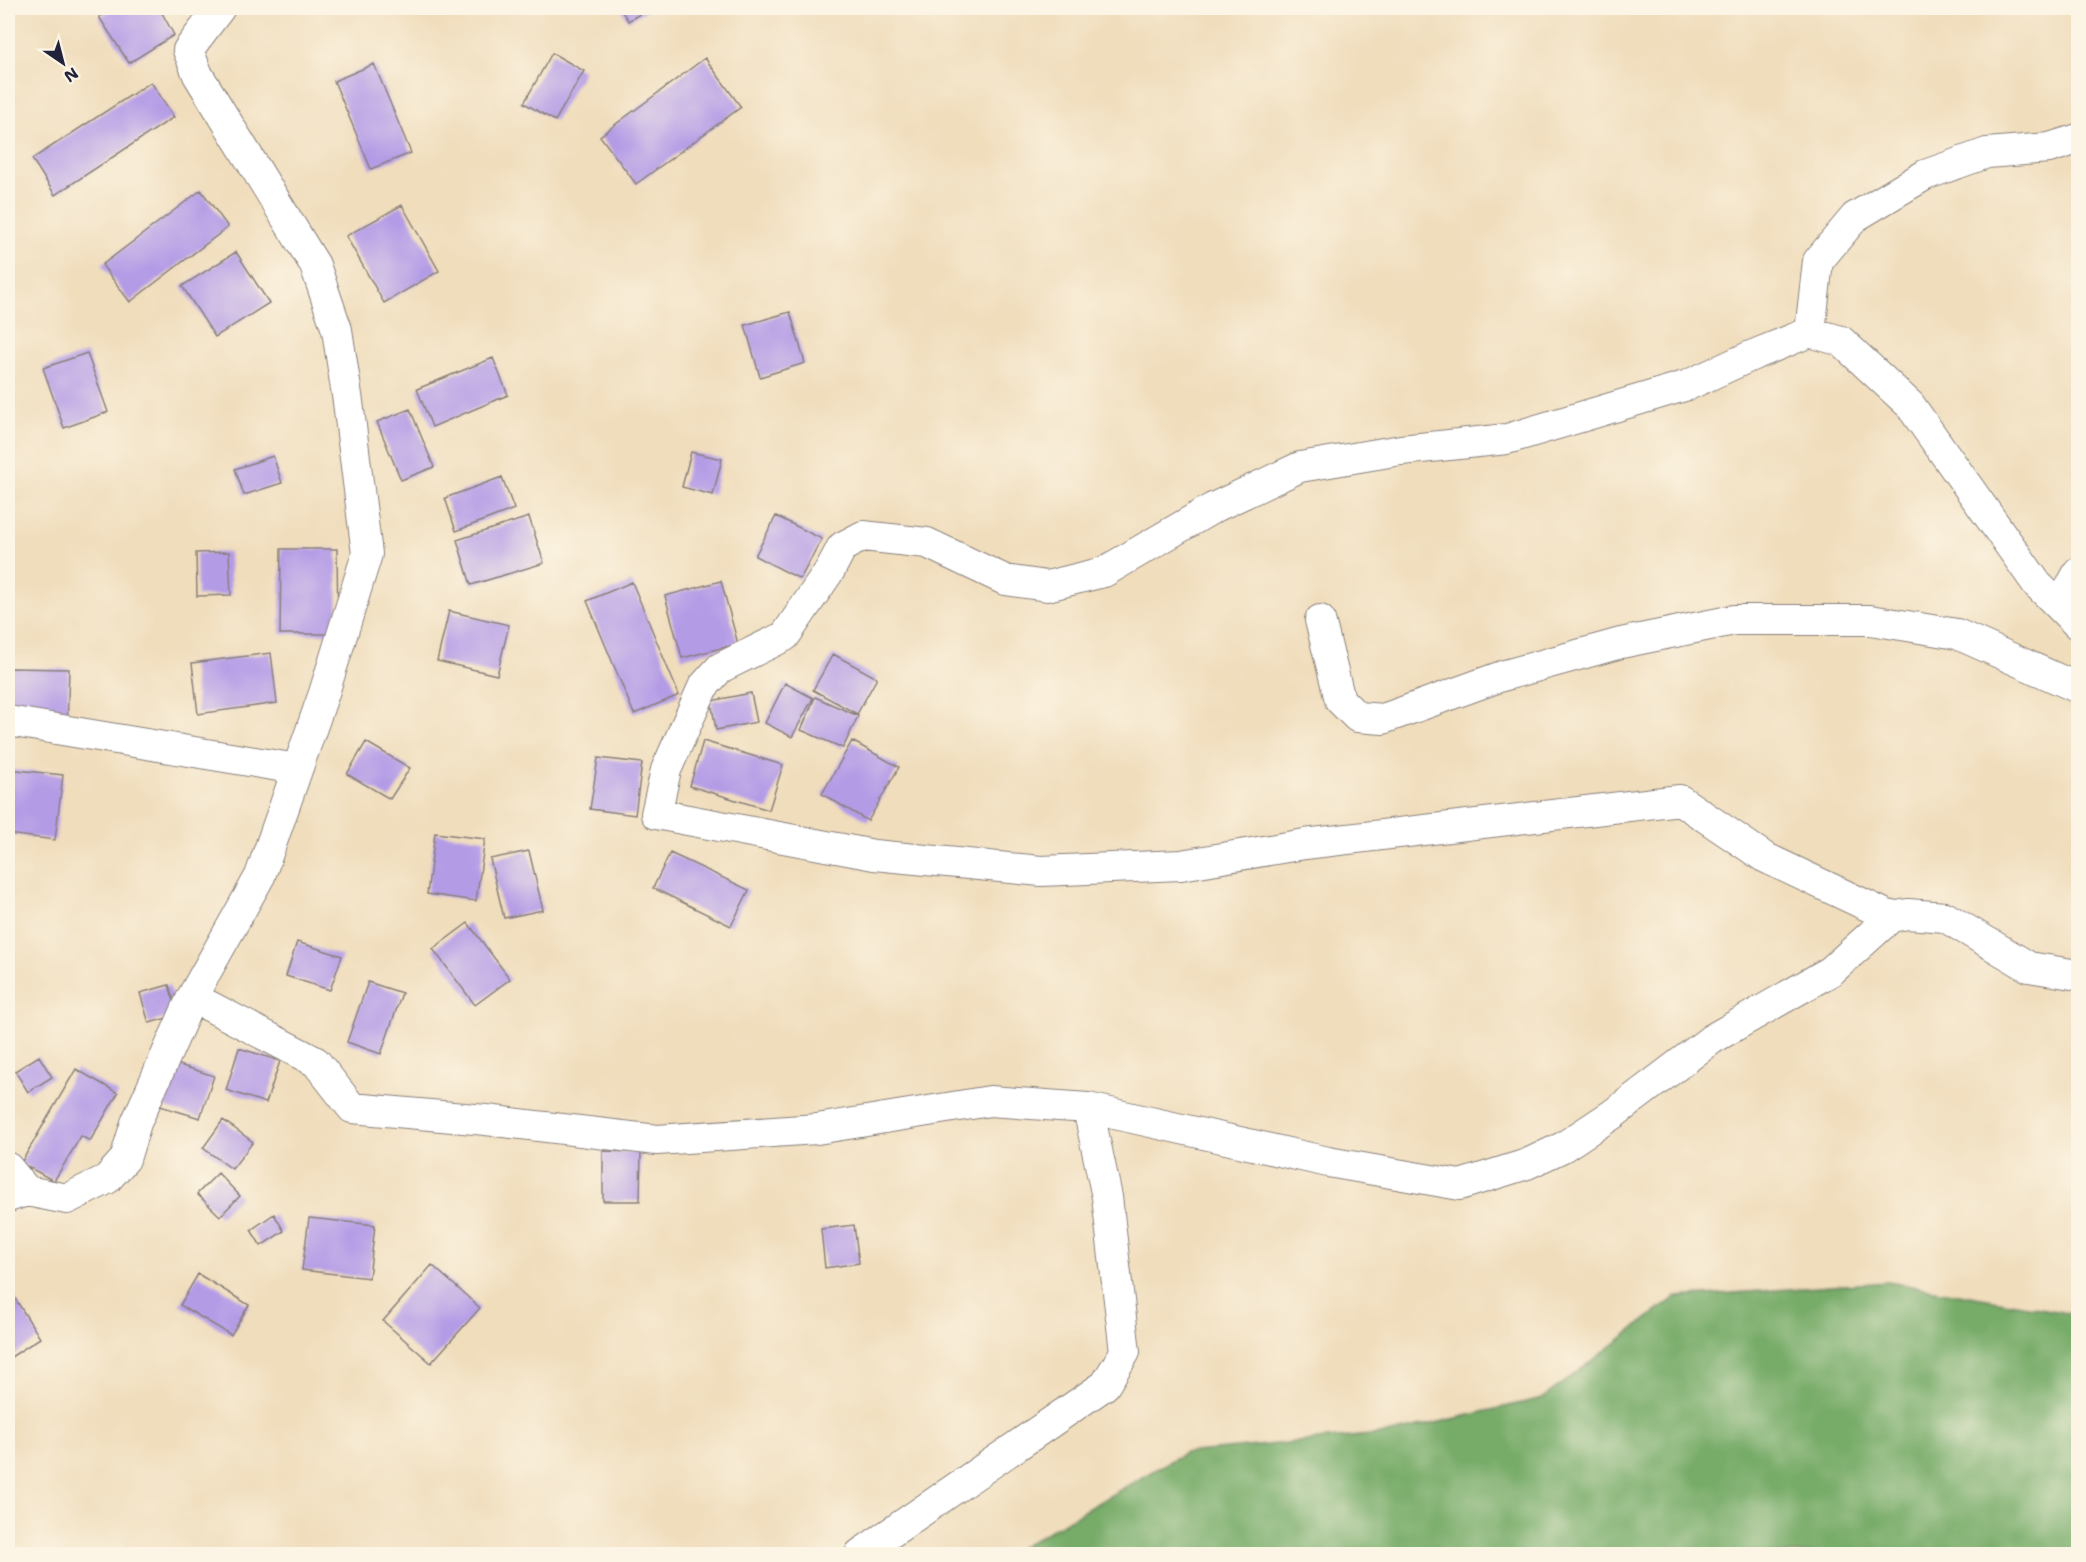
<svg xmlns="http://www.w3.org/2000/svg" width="2086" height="1562" font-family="'Shantell Sans',sans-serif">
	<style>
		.forest { fill: #76ab67; stroke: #4c6651; stroke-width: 1.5 }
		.building { fill: #b49be6 }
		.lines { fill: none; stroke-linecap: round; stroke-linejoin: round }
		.street-casing { stroke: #89807c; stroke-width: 32 }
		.street { stroke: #fff; stroke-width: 30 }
	</style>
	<rect width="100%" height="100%" fill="#fcf5e5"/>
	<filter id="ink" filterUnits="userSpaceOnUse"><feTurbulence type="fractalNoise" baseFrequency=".0167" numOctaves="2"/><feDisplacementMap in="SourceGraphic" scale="12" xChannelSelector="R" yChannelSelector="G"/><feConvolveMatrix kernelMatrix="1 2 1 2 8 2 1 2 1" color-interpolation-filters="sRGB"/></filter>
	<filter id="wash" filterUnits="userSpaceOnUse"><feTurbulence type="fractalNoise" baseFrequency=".008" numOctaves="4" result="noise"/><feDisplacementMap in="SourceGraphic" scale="24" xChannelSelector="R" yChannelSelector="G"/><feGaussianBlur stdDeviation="1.35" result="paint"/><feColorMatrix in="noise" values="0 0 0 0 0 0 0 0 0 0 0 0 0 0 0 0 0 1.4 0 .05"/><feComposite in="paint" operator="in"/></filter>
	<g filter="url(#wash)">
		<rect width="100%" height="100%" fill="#f0ddbc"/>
		<path class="forest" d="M 1888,1282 L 2068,1313 L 2078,1319 L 2078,1554 L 1009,1554 L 1184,1453 L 1392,1433 L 1543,1398 L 1676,1297 Z"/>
		<g id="blocks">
			<path class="building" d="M 114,8 L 171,8 L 162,13 L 174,35 L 129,63 L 99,17 Z
				M 620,8 L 650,8 L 628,21 Z
				M 552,53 L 584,71 L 555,121 L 524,103 Z
				M 705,58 L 741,107 L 636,184 L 600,136 Z
				M 374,64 L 411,153 L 371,169 L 334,81 Z
				M 151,82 L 174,117 L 55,195 L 32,159 Z
				M 201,190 L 228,227 L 130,302 L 102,265 Z
				M 402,205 L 439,271 L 384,303 L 346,236 Z
				M 236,252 L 269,303 L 215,337 L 182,286 Z
				M 790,312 L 805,363 L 760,377 L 745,325 Z
				M 87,353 L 108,412 L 64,428 L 43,368 Z
				M 493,358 L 508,395 L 432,427 L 417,389 Z
				M 410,409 L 434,467 L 401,480 L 377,422 Z
				M 691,452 L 722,459 L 713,495 L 682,487 Z
				M 273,456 L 282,483 L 244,495 L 235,469 Z
				M 502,477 L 514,509 L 456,531 L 445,498 Z
				M 776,516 L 822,539 L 800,579 L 755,556 Z
				M 529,517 L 544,563 L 471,585 L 457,540 Z
				M 281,549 L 337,549 L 338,634 L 280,634 Z
				M 229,552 L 231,595 L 197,596 L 196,553 Z
				M 721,581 L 738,644 L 682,658 L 665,596 Z
				M 632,582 L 679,695 L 634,714 L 587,601 Z
				M 449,611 L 509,625 L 497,675 L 437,661 Z
				M 271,653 L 277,703 L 198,714 L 192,663 Z
				M 833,654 L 877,678 L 857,714 L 813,690 Z
				M 8,668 L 69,669 L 67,729 L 8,727 Z
				M 785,683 L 813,698 L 792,737 L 765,723 Z
				M 751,693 L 757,722 L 716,730 L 711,701 Z
				M 815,697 L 858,716 L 843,748 L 801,730 Z
				M 703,741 L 783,765 L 769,810 L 690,786 Z
				M 852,741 L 899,767 L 868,821 L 822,794 Z
				M 366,742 L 410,768 L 390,799 L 347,774 Z
				M 598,758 L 642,763 L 635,815 L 590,809 Z
				M 8,769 L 63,775 L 55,840 L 8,834 Z
				M 435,833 L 485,839 L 476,901 L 427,894 Z
				M 529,851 L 543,910 L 504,918 L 490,859 Z
				M 670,853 L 749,890 L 731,926 L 653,888 Z
				M 468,923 L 510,979 L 475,1005 L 433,949 Z
				M 297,942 L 342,956 L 330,990 L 286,976 Z
				M 368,982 L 402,993 L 381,1054 L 347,1042 Z
				M 169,985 L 178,1015 L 149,1023 L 140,993 Z
				M 239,1048 L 280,1061 L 266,1103 L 226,1090 Z
				M 39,1056 L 52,1077 L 28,1092 L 15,1071 Z
				M 173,1063 L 214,1076 L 200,1118 L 160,1106 Z
				M 76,1069 L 118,1093 L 90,1141 L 81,1136 L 54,1181 L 21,1163 Z
				M 223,1120 L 253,1142 L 232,1169 L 203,1148 Z
				M 603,1151 L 641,1152 L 640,1201 L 603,1201 Z
				M 218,1173 L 240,1196 L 220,1216 L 197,1194 Z
				M 274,1214 L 284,1231 L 261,1246 L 251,1230 Z
				M 309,1218 L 375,1225 L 369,1278 L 302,1270 Z
				M 854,1225 L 859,1263 L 825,1268 L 821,1229 Z
				M 432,1265 L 480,1308 L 431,1363 L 383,1321 Z
				M 198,1274 L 249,1305 L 231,1335 L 180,1305 Z
				M 8,1287 L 40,1338 L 8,1359 Z"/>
		</g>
	</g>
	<g filter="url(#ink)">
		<use href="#blocks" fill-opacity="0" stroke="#89807c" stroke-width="1.5"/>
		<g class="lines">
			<defs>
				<path id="street" d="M 1810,332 L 1818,261 L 1855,217 L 1925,175 L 1987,153 L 2049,148 L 2078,139
					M 2060,606 L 2078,573
					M 1320,620 L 1340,700 L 1357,717 L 1383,719 L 1502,676 L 1621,643 L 1734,620 L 1870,620 L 1957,634 L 2078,688
					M 2078,625 L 2037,584 L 1910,405 L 1841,341 L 1810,332 L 1751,356 L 1688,385 L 1507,439 L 1401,450 L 1300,467 L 1213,508 L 1104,572 L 1047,586 L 1005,580 L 927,543 L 863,536 L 842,547 L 830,570 L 785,636 L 720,668 L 703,687 L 666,770 L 656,814 L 874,855 L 1041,871 L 1181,865 L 1305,844 L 1680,800 L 1764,857 L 1891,917 L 1908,914 L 1945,917 L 2029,967 L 2078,975
					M 8,721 L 297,769
					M 192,997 L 316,1062 L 352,1108 L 486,1120 L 657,1140 L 817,1129 L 990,1101 L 1088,1108 L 1328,1162 L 1460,1185 L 1527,1164 L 1563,1147 L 1613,1114 L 1712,1039 L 1831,971 L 1891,917
					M 8,1168 L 27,1191
					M 8,1197 L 27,1191 L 67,1199 L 107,1179 L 125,1159 L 136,1123 L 192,997 L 260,876 L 324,693 L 367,554 L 348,402 L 337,330 L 315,265 L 198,75 L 188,50 L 220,8
					M 860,1554 L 1105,1385 L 1125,1352 L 1107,1197 L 1088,1108"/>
			</defs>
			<use href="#street" class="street-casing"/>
			<use href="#street" class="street"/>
		</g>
	</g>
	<rect width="2086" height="1562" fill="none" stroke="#fcf5e5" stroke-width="30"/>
	<g transform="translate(63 63) rotate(145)" stroke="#fcf5e5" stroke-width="4.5" paint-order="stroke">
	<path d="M0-4.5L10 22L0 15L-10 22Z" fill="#22223b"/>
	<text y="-9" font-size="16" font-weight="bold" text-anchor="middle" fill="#22223b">N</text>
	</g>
</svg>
